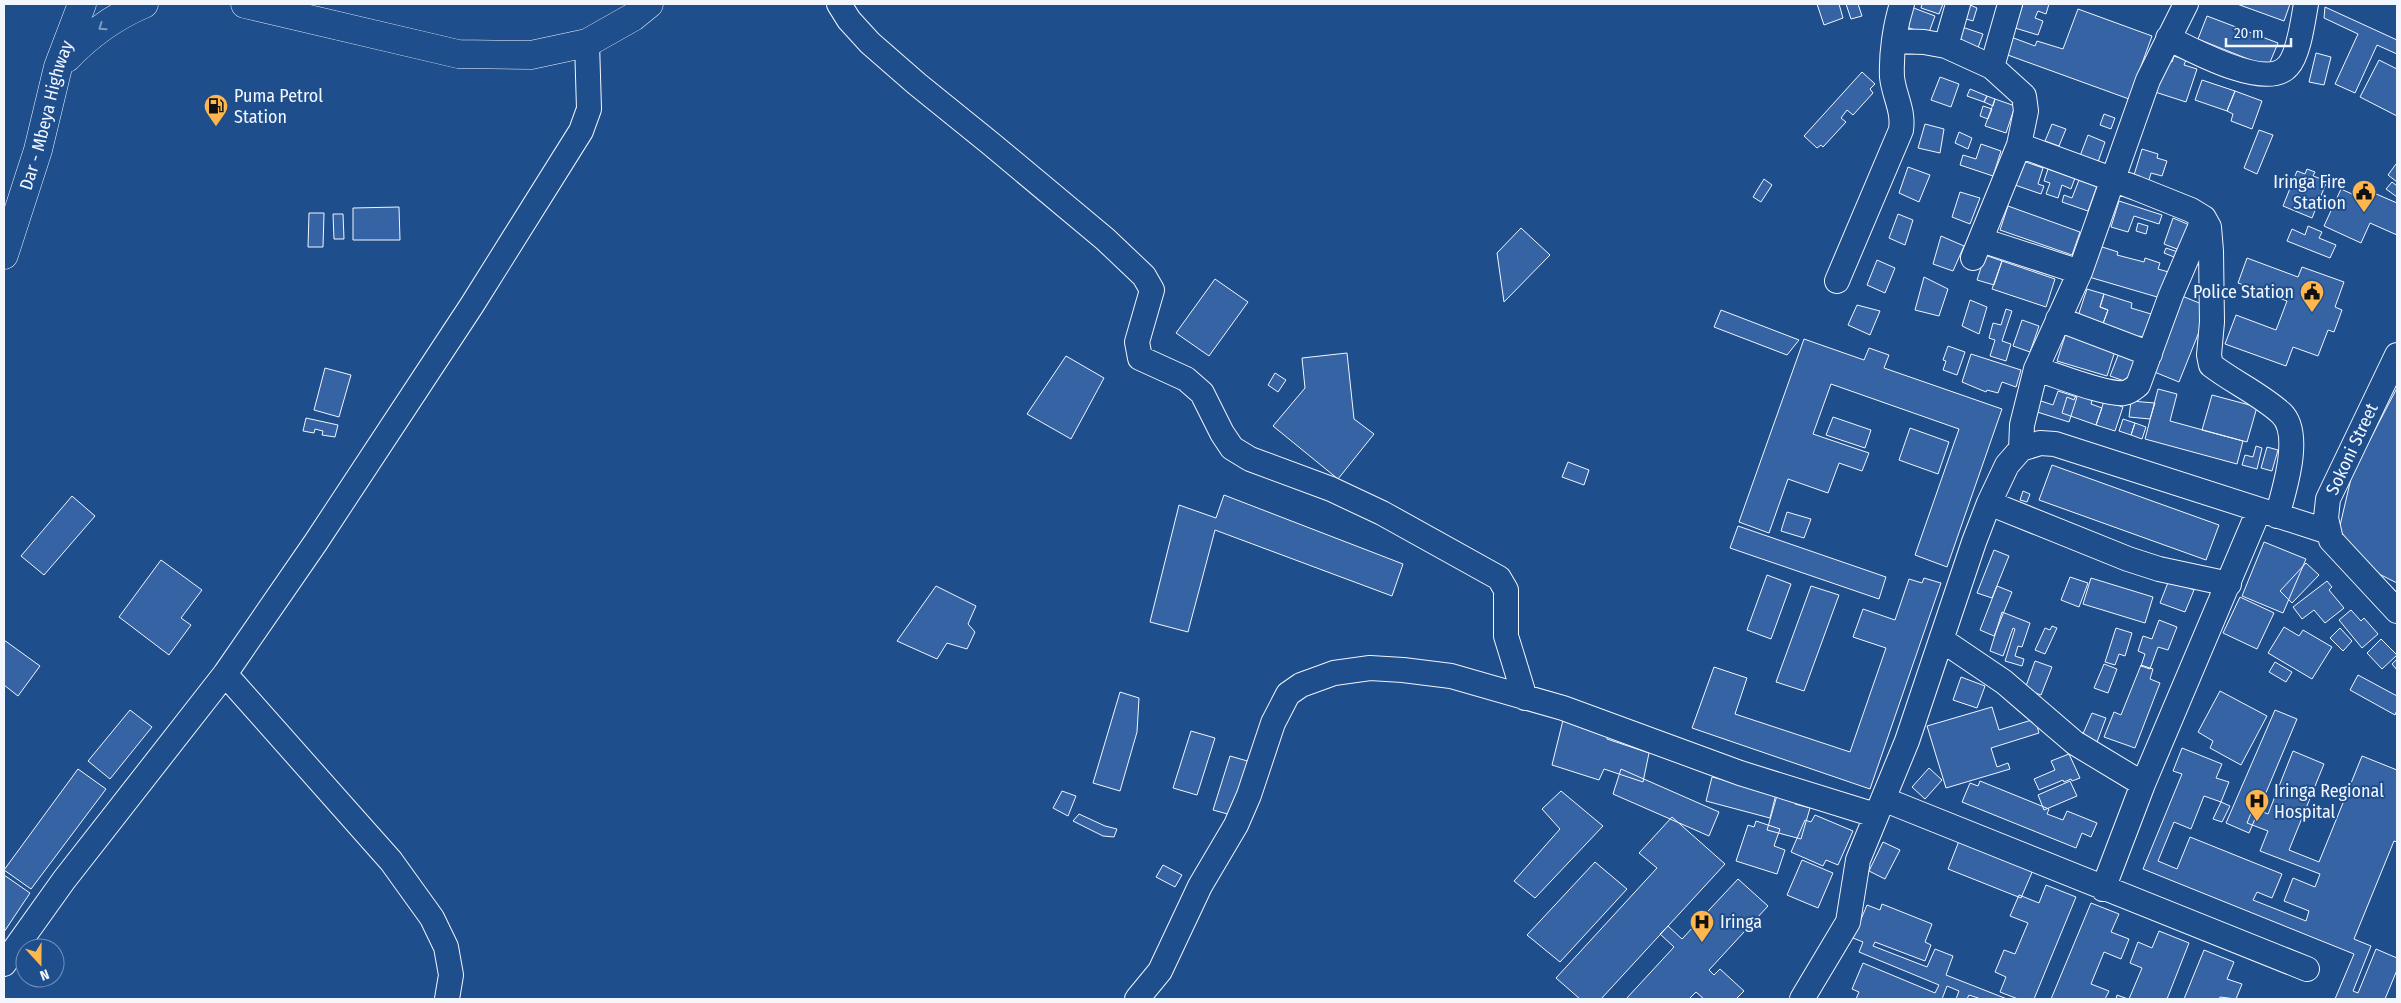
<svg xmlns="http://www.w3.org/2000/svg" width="2401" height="1003" font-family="'Fira Sans Condensed',sans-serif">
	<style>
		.building { fill: #3563a3; stroke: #f2f6ff }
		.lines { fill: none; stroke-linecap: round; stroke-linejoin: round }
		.minor-casing { stroke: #f2f6ff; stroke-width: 26 }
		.highway-casing { stroke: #f2f6ff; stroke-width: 29 }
		.minor { stroke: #1f4e8c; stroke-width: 24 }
		.highway { stroke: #1f4e8c; stroke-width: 28 }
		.oneway { stroke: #7e9ac0 }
		.labels { text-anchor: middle; stroke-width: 4; stroke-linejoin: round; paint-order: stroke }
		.poi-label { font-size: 18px; fill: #f2f6ff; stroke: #1f4e8c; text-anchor: start }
		.street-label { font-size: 18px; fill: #f2f6ff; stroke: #1f4e8c }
	</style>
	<rect width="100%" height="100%" fill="#1f4e8c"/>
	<path class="building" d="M 1817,4 L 1839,4 L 1843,18 L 1824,25 Z
		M 1846,4 L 1858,4 L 1862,16 L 1851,19 Z
		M 1920,4 L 1943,4 L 1939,14 L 1921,8 L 1922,4 Z
		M 1968,4 L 1977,8 L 1973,21 L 1963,18 Z
		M 2023,4 L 2049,4 L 2046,14 L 2038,11 L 2035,18 L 2043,21 L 2038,35 L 2015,28 Z
		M 2237,4 L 2290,4 L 2284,21 Z
		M 1911,7 L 1935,16 L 1928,35 L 1904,26 Z
		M 2325,7 L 2397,40 L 2397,54 L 2377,45 L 2355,93 L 2335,84 L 2358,34 L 2324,18 Z
		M 2078,9 L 2152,36 L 2129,99 L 2005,54 L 2011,37 L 2035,46 L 2037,41 L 2063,49 Z
		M 2207,16 L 2278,43 L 2268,67 L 2198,39 Z
		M 1959,26 L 1983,34 L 1976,53 L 1952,44 Z
		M 2316,53 L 2331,57 L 2324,85 L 2309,82 Z
		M 2174,56 L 2186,60 L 2184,65 L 2197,69 L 2186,102 L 2152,91 L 2162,59 L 2172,62 Z
		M 2379,60 L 2397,69 L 2397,116 L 2360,97 Z
		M 1862,72 L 1875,84 L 1870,89 L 1873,93 L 1853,115 L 1847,110 L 1841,118 L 1846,122 L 1823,147 L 1821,145 L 1817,148 L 1804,136 Z
		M 1940,77 L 1959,84 L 1951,107 L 1931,100 Z
		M 2202,80 L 2235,91 L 2227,111 L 2195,100 Z
		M 1970,89 L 1987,96 L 1984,102 L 1967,96 Z
		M 2235,91 L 2262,101 L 2252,129 L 2231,121 L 2233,114 L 2227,111 Z
		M 1987,96 L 1995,99 L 1993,106 L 1984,102 Z
		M 1995,99 L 2015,106 L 2006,133 L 1985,126 Z
		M 1983,106 L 1992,109 L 1988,119 L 1980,116 Z
		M 2104,114 L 2115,118 L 2111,129 L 2100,125 Z
		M 1925,124 L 1944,129 L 1940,153 L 1918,148 Z
		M 2052,124 L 2066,129 L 2059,146 L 2045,141 Z
		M 2259,130 L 2273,135 L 2257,174 L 2244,168 Z
		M 1959,132 L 1972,138 L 1968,149 L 1955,143 Z
		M 2088,135 L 2105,142 L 2098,162 L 2080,156 Z
		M 1981,144 L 2001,151 L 1993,176 L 1960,165 L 1963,155 L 1976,159 Z
		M 2142,149 L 2158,154 L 2157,158 L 2167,161 L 2162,176 L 2151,173 L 2149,180 L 2134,175 Z
		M 2023,161 L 2043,168 L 2038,184 L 2044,186 L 2041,194 L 2015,185 Z
		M 2396,164 L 2397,165 L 2397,182 L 2388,175 Z
		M 1908,167 L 1930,175 L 1919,202 L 1899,193 Z
		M 2048,169 L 2075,178 L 2071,189 L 2062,185 L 2058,198 L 2046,194 L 2050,183 L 2044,181 Z
		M 2307,169 L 2315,172 L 2313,176 L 2327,181 L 2312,218 L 2283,206 L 2297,171 L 2305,174 Z
		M 1764,179 L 1772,185 L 1761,202 L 1753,197 Z
		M 2079,180 L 2097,186 L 2088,211 L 2062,202 L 2064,195 L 2072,198 Z
		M 2392,182 L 2397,186 L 2397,197 L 2386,189 Z
		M 2341,189 L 2363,199 L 2367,190 L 2397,203 L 2397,235 L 2370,223 L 2361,243 L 2324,226 Z
		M 1960,192 L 1980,198 L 1970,224 L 1952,217 Z
		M 2119,201 L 2162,215 L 2159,224 L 2134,216 L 2128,232 L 2111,227 Z
		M 2008,206 L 2080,232 L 2072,255 L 2000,230 Z
		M 399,207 L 400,240 L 353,240 L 353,208 Z
		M 309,213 L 324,213 L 323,247 L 308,247 Z
		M 333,214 L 343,214 L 344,239 L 334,239 Z
		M 1898,214 L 1913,220 L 1905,245 L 1889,238 Z
		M 2173,218 L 2192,226 L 2182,251 L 2164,244 Z
		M 2138,223 L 2148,226 L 2146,234 L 2136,231 Z
		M 2308,226 L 2322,232 L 2319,238 L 2336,245 L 2330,258 L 2287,241 L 2292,229 L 2305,235 Z
		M 1521,228 L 1550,255 L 1504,302 L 1497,253 Z
		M 1941,236 L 1964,246 L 1953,271 L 1933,264 Z
		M 2099,246 L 2118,252 L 2117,255 L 2144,262 L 2145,258 L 2160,263 L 2158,269 L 2172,273 L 2164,299 L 2089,277 Z
		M 2166,248 L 2181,253 L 2179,259 L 2164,253 Z
		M 1985,255 L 2002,261 L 1994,285 L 1977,280 Z
		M 2247,258 L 2298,277 L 2302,267 L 2344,282 L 2335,307 L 2342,310 L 2334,332 L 2328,330 L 2318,356 L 2293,347 L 2286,366 L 2225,344 L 2236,315 L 2276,330 L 2287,301 L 2238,283 Z
		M 1877,260 L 1895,268 L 1885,293 L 1867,285 Z
		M 2002,261 L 2055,279 L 2046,307 L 1992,289 Z
		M 1924,277 L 1948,289 L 1939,316 L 1915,310 Z
		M 1215,279 L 1248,302 L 1209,356 L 1176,333 Z
		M 2087,289 L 2104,294 L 2100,307 L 2108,310 L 2101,329 L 2076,322 Z
		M 2104,294 L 2132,303 L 2131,308 L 2151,314 L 2143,337 L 2139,336 L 2138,341 L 2101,329 L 2108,310 L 2100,307 Z
		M 2182,296 L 2209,307 L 2179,382 L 2152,371 Z
		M 1970,300 L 1987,307 L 1979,334 L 1962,326 Z
		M 1857,305 L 1880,311 L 1870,335 L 1848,325 Z
		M 2006,309 L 2012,311 L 2002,341 L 2011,344 L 2006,361 L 1990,356 L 1995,340 L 1989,338 L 1993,323 L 2001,325 Z
		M 1721,310 L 1799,340 L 1787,355 L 1714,327 Z
		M 2022,320 L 2039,326 L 2030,352 L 2013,346 Z
		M 2066,333 L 2115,351 L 2107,376 L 2057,361 Z
		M 1804,339 L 1864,360 L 1869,348 L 1889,355 L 1884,368 L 2002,409 L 1947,567 L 1915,555 L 1959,429 L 1831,384 L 1813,434 L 1869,453 L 1862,471 L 1839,463 L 1828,493 L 1788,479 L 1769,533 L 1739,522 Z
		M 1948,346 L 1965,352 L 1957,375 L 1943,370 L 1946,361 L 1943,360 Z
		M 1347,353 L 1354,419 L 1374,434 L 1338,479 L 1273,426 L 1305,388 L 1302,358 Z
		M 2119,353 L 2142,361 L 2133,384 L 2110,376 Z
		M 1971,354 L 2021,370 L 2016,387 L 2002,382 L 1998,393 L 1987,390 L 1986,392 L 1962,382 Z
		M 1066,356 L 1104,378 L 1071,439 L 1027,414 Z
		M 325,368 L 351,375 L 339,417 L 314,410 Z
		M 1275,373 L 1286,380 L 1278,392 L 1268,385 Z
		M 2397,388 L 2397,583 L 2375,572 L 2339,530 L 2352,474 Z
		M 2158,389 L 2177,394 L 2170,421 L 2243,441 L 2237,464 L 2145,439 Z
		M 2058,391 L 2077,397 L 2069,422 L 2034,411 L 2038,400 L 2053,405 Z
		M 2077,393 L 2093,398 L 2091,404 L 2102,408 L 2096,425 L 2062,413 L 2067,397 L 2074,400 Z
		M 2212,395 L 2257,407 L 2247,442 L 2202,430 Z
		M 2104,401 L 2123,407 L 2115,431 L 2096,425 Z
		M 2131,401 L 2155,403 L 2150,419 L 2129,417 Z
		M 1833,417 L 1871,430 L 1865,448 L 1826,435 Z
		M 306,418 L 338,425 L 335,437 L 322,435 L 323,431 L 315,429 L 314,433 L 303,431 Z
		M 2123,419 L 2135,423 L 2131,435 L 2119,431 Z
		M 2135,423 L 2146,427 L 2142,439 L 2131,435 Z
		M 1910,428 L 1949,442 L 1938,474 L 1899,460 Z
		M 2256,446 L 2262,448 L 2257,469 L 2242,465 L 2245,455 L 2253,457 Z
		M 2267,447 L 2278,450 L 2272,471 L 2261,468 Z
		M 1568,462 L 1589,470 L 1584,485 L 1562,477 Z
		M 2052,465 L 2219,525 L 2206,560 L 2039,500 Z
		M 2023,491 L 2030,494 L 2027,502 L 2020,500 Z
		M 1224,495 L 1403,564 L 1392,596 L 1215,530 L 1188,632 L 1150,622 L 1179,505 L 1216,518 Z
		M 72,496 L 95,516 L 44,575 L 21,556 Z
		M 1787,512 L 1811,519 L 1804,538 L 1781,531 Z
		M 1738,526 L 1886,577 L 1879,599 L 1730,548 Z
		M 2264,542 L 2306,559 L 2283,613 L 2242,596 Z
		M 1994,550 L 2009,556 L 1992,598 L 1977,593 Z
		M 161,560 L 202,590 L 181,618 L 191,625 L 169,655 L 119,617 Z
		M 2306,563 L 2319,575 L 2292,603 L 2280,591 Z
		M 1767,575 L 1791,584 L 1771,639 L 1747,630 Z
		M 2070,577 L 2088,583 L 2079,607 L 2061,600 Z
		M 1924,578 L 1941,583 L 1870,789 L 1692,728 L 1714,667 L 1747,678 L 1735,714 L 1850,752 L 1886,648 L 1853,637 L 1863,609 L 1895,620 L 1909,579 L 1922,583 Z
		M 2091,578 L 2153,597 L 2145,623 L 2083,604 Z
		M 2169,580 L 2194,590 L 2185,612 L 2160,603 Z
		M 2327,581 L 2332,587 L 2329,590 L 2344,608 L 2325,623 L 2314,610 L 2302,619 L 2293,607 Z
		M 936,586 L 976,606 L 968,624 L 975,632 L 967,649 L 947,643 L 937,659 L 897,641 Z
		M 1811,586 L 1839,595 L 1804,691 L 1776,682 Z
		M 1997,586 L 2012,592 L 1994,636 L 1980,630 Z
		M 2240,597 L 2274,613 L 2257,649 L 2223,633 Z
		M 2351,610 L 2361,621 L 2364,618 L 2378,634 L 2362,648 L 2339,620 Z
		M 2002,612 L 2030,623 L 2022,647 L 2018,646 L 2015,656 L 2024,659 L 2022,666 L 2005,661 L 2015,629 L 2013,628 L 2003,656 L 1990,651 Z
		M 2159,620 L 2177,627 L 2168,650 L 2158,647 L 2150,669 L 2141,666 L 2145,654 L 2138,651 L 2143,636 L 2152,639 Z
		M 2052,626 L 2057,628 L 2045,654 L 2035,650 L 2045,628 L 2050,630 Z
		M 2284,627 L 2299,636 L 2303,630 L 2332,647 L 2312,679 L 2268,653 Z
		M 2116,628 L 2132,633 L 2125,656 L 2119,654 L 2115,665 L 2105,662 Z
		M 2340,628 L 2352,641 L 2343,651 L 2330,638 Z
		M 2381,639 L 2397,655 L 2382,669 L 2367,653 Z
		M 4,640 L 40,666 L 18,696 L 4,685 Z
		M 2397,659 L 2397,670 L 2392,664 Z
		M 2035,661 L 2052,667 L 2041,695 L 2025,689 Z
		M 2275,662 L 2292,672 L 2286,682 L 2269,672 Z
		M 2104,664 L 2117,669 L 2108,693 L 2094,688 Z
		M 2141,665 L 2153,669 L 2150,679 L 2160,683 L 2135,748 L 2104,737 L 2114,712 L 2121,715 Z
		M 2358,675 L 2397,696 L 2397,710 L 2395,715 L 2350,690 Z
		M 1961,677 L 1985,686 L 1977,708 L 1953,700 Z
		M 2220,691 L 2267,716 L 2241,765 L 2210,748 L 2213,741 L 2198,732 Z
		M 1120,692 L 1139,698 L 1137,732 L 1120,791 L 1093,783 Z
		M 1992,707 L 1999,730 L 2035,719 L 2039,733 L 1991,748 L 1997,767 L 2008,763 L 2010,769 L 1946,788 L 1927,726 Z
		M 130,710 L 152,727 L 110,779 L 88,761 Z
		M 2275,710 L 2297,719 L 2249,833 L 2226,823 Z
		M 2092,713 L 2106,718 L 2097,742 L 2082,736 Z
		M 1564,716 L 1608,729 L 1607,739 L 1649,753 L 1643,782 L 1604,769 L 1599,780 L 1552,765 Z
		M 1191,731 L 1215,738 L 1197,795 L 1173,788 Z
		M 2182,748 L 2222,764 L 2216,778 L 2229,782 L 2221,802 L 2204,796 L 2191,829 L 2174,822 L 2158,861 L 2177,869 L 2190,837 L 2282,874 L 2272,898 L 2257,892 L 2253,900 L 2306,921 L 2309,911 L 2284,901 L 2293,878 L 2315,887 L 2320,874 L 2260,851 L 2268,831 L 2247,823 L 2253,808 L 2268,814 L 2293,751 L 2324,764 L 2289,850 L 2319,862 L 2362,756 L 2397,770 L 2397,842 L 2394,841 L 2354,939 L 2371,946 L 2353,991 L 2358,993 L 2376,949 L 2397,958 L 2397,970 L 2385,999 L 2335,999 L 2354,954 L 2143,869 L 2182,774 L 2173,771 Z
		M 2069,754 L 2080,778 L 2072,781 L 2071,779 L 2064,782 L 2063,780 L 2039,790 L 2034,779 L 2055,770 L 2051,761 Z
		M 1230,756 L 1251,762 L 1235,816 L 1213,810 Z
		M 1929,768 L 1942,780 L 1925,799 L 1912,787 Z
		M 78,769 L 106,789 L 31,889 L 4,870 Z
		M 1621,769 L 1719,812 L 1709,836 L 1613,794 Z
		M 1712,777 L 1776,794 L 1770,818 L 1706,801 Z
		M 1980,781 L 2049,809 L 2047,814 L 2063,820 L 2067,811 L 2097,823 L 2091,837 L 2082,833 L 2076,848 L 1962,802 L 1970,783 L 1978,786 Z
		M 2070,781 L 2077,796 L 2044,810 L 2038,795 Z
		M 1062,791 L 1076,796 L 1068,816 L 1053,808 Z
		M 1561,791 L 1603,826 L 1535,898 L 1514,881 L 1560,829 L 1542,809 Z
		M 1778,792 L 1797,797 L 1795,804 L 1810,808 L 1801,839 L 1767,830 Z
		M 2221,802 L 2230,806 L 2222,822 L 2213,819 Z
		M 1079,814 L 1105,826 L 1117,829 L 1114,837 L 1103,836 L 1073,821 Z
		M 1815,815 L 1853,831 L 1838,865 L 1826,860 L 1823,866 L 1791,852 L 1805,820 L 1811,822 Z
		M 1672,817 L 1725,864 L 1601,999 L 1580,999 L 1556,978 L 1657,868 L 1639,853 Z
		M 1756,821 L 1780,829 L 1774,846 L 1785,850 L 1777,874 L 1736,861 L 1748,825 L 1754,827 Z
		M 1959,841 L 2033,870 L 2021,898 L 1948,869 Z
		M 1883,842 L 1900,850 L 1885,879 L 1869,871 Z
		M 1802,860 L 1833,873 L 1818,908 L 1787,895 Z
		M 1595,862 L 1627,889 L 1560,962 L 1527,935 Z
		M 1163,865 L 1182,875 L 1175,887 L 1156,877 Z
		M 4,875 L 30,893 L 4,932 Z
		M 1738,879 L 1768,906 L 1709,970 L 1714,975 L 1720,969 L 1744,991 L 1736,999 L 1704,999 L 1696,992 L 1689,999 L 1626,999 L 1674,947 L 1660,934 L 1668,926 L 1682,939 Z
		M 2046,885 L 2076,897 L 2034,999 L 2018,999 L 2000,992 L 2006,977 L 1995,972 L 2004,950 L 2015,954 L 2028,923 L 2010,916 L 2019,895 L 2039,903 Z
		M 2091,903 L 2119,914 L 2111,932 L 2129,939 L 2121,959 L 2104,952 L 2091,984 L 2109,991 L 2105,999 L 2051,999 Z
		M 1882,904 L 1932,924 L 1925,942 L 1931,945 L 1925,961 L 1875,942 L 1873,946 L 1927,967 L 1935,949 L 1953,956 L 1946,975 L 2007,999 L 1981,999 L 1969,995 L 1967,999 L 1956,999 L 1959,991 L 1947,986 L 1942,999 L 1856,999 L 1859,992 L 1852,989 L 1863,963 L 1935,993 L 1939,985 L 1859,952 L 1863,942 L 1853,938 L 1867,905 L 1880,910 Z
		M 2159,931 L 2189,943 L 2167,999 L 2129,999 L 2142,968 L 2130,963 L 2138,942 L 2152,948 Z
		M 2204,950 L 2234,962 L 2227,979 L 2242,984 L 2236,999 L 2220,997 L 2219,999 L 2184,999 Z
		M 2117,995 L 2128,999 L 2116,999 Z"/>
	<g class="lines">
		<defs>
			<path id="minor" d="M 839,4 L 849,20 L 870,43 L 917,84 L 990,143 L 1105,239 L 1144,276 L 1152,290 L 1137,342 L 1140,358 L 1186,379 L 1202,393 L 1222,433 L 1232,448 L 1250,459 L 1331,489 L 1382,513 L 1499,578 L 1506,590 L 1506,636 L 1525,698
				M 2168,38 C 2192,50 2267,91 2288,66 C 2299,54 2303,20 2306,4
				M 1895,41 L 1924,42 L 1946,46 L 1992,67 L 2024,96 L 2026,111 L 2019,145 L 1973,258
				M 1946,46 L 1958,4
				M 1992,67 L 2010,4
				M 2019,145 L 2136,188 L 2191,210 L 2204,218 L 2209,227 L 2211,251 L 2212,322 L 2209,355 L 2211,365 C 2233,382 2260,394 2281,413 C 2303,433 2284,491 2277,516
				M 1981,240 L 2080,272
				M 1837,281 L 1901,130 C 1904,110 1894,96 1892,77 C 1891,54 1895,26 1902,4
				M 2058,319 L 2150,354
				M 2397,355 L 2328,499 L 2326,518 L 2331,540 L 2397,611
				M 2036,369 C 2057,375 2104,395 2124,393 C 2130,392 2133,389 2138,385 L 2171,295 L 2204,218
				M 2021,449 L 2022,425 L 2036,369 L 2080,272 L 2148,80 L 2186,4
				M 1989,503 L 2128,559 L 2159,569 L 2229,584
				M 1942,640 L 2004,682 L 2075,743 L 2143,784
				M 225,674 L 391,861 L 432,918 L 446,947 L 451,975 L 447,999
				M 1883,799 L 2307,969
				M 2103,889 L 2143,784 L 2259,510
				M 4,964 L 64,880 L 225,674 L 316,542 L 472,305 L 581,131 L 589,109 L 587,43
				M 1137,999 L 1160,971 L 1200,886 L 1236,825 L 1249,795 L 1273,723 L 1288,694 L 1301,685 L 1334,673 L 1370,668 L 1403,670 L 1451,676 L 1563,708 L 1740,773 L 1875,815
				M 1802,999 L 1848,922 L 1858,860 L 1907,741 L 1974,542 L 1989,503 L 2007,465 L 2021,449 L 2040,443 L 2055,444 L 2329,532"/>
			<g id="highway">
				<path d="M 245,4 L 458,54 L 531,55 L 587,43 L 633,17 L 649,4"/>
				<path d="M 67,58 C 90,34 113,17 144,4"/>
				<path id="s1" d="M 4,255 L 38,150 L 58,67 L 82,4"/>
			</g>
		</defs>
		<use href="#minor" class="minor-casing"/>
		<use href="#highway" class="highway-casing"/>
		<use href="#minor" class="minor"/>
		<use href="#highway" class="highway"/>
	</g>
	<defs><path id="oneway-chevron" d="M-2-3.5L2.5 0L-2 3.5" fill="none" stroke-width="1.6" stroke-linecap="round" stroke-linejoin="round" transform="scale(1.25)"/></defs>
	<use class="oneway" href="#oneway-chevron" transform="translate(102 27) rotate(145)"/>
	<defs>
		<symbol id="fuel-pin" viewBox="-11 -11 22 30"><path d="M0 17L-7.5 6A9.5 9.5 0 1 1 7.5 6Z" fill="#ffb74d" stroke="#1f4e8c"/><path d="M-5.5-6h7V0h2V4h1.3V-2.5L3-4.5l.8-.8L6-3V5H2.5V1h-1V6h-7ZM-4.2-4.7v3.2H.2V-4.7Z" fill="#111"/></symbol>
		<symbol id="civic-pin" viewBox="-11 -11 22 30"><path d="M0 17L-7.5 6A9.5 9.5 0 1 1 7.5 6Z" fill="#ffb74d" stroke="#1f4e8c"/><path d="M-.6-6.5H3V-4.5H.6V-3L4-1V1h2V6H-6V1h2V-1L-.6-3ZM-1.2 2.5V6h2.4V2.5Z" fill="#111"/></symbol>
		<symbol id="hospital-pin" viewBox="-11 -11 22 30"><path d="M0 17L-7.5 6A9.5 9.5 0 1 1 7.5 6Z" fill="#ffb74d" stroke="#1f4e8c"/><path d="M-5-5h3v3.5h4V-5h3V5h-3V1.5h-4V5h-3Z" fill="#111"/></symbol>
	</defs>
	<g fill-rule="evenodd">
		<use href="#fuel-pin" x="202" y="92" width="28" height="38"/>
		<use href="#civic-pin" x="2350" y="178" width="28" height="38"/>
		<use href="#civic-pin" x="2298" y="278" width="28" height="38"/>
		<use href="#hospital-pin" x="2243" y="787" width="28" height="38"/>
		<use href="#hospital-pin" x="1688" y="908" width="28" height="38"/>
	</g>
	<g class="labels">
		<g class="poi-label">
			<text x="234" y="102">Puma Petrol<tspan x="234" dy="21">Station</tspan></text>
			<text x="2346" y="188" text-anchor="end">Iringa Fire<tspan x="2346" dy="21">Station</tspan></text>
			<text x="2294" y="298" text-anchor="end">Police Station</text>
			<text x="2274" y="797">Iringa Regional<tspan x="2274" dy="21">Hospital</tspan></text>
			<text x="1720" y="928">Iringa</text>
		</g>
		<g class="street-label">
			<text dy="6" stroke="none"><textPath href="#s1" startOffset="146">Dar - Mbeya Highway</textPath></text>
			<text transform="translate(2352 449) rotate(-65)" y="6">Sokoni Street</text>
		</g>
	</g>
	<rect width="2401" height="1003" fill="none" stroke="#f2f6ff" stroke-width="10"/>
	<g transform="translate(40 963) rotate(159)"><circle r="24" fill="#1f4e8c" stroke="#7391ba"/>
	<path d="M0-4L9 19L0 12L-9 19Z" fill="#ffb74d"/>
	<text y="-8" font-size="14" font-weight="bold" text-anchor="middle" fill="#f2f6ff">N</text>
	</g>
	<path d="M2226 38v8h65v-8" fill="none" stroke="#f2f6ff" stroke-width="2.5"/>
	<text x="2234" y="38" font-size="15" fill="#f2f6ff" stroke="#1f4e8c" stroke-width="4" paint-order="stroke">20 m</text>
</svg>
